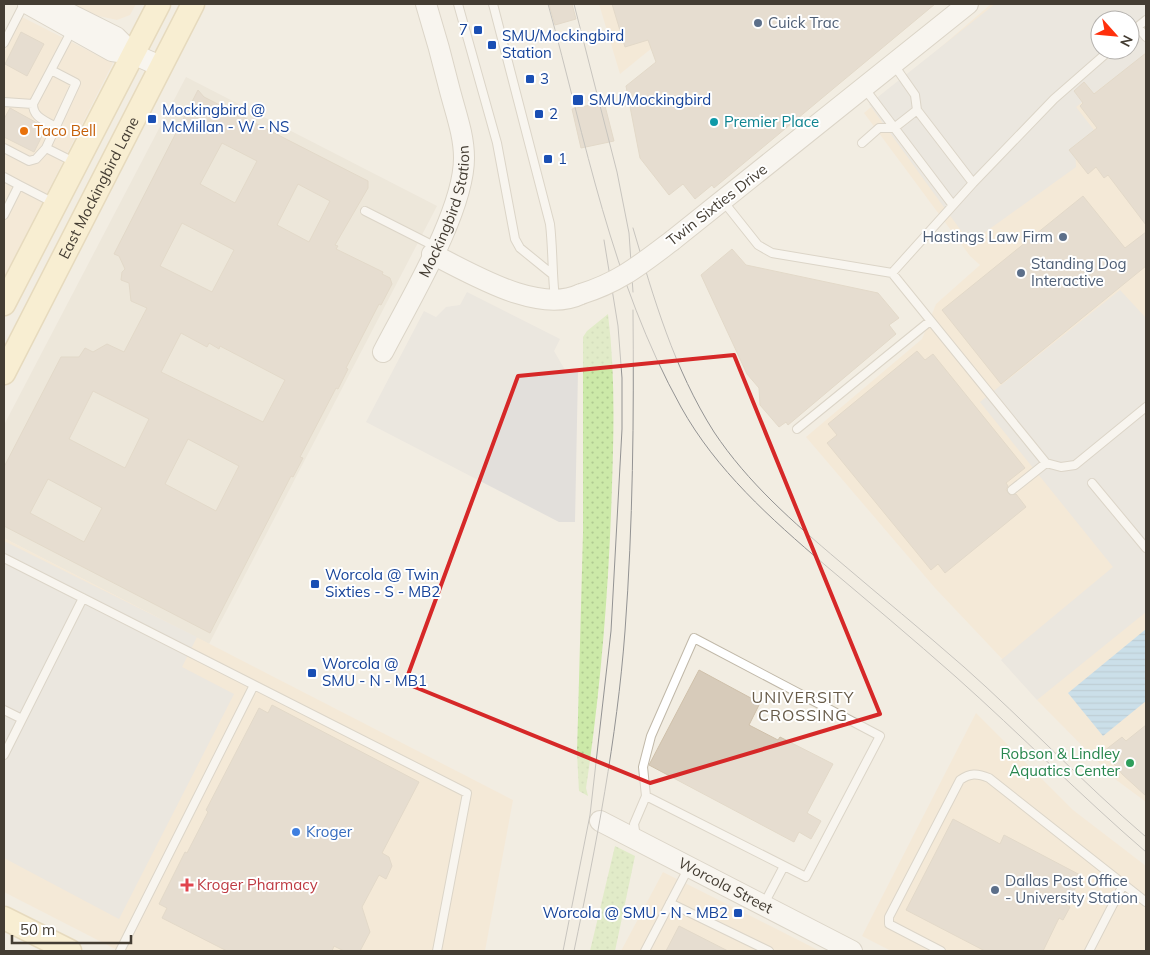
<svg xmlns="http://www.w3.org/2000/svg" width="1150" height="955" font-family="Mulish,sans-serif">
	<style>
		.residential { fill: #e6dfd0 }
		.commercial { fill: #f6e4cb; fill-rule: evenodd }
		.green { fill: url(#green-dots) }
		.parking { fill: #e2dfdb; fill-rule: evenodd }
		.water { fill: url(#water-rules) }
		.building { fill: #d7cbba; stroke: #cfc0aa; fill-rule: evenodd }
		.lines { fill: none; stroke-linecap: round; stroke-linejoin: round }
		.service-casing { stroke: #c0b8a8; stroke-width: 10 }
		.tertiary-casing { stroke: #c0b8a8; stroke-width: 22 }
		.secondary-casing { stroke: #d8c492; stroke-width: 25 }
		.service { stroke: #fff; stroke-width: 8 }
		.tertiary { stroke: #fff; stroke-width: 20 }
		.secondary { stroke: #ffefbf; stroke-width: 22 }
		.tram { stroke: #939393; stroke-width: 1 }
		.tertiary-bridge-casing { stroke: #c0b8a8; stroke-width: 22; stroke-linecap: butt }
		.tertiary-bridge { stroke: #fff; stroke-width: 20 }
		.marked { fill: none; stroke: #d62828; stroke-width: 4; stroke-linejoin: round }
		.service-dot { fill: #5c6f8a; stroke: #fff; stroke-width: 2 }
		.transit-dot { fill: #1a4fb4; stroke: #fff; stroke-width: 2 }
		.culture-dot { fill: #0f9aa8; stroke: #fff; stroke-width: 2 }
		.food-dot { fill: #e8710a; stroke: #fff; stroke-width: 2 }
		.leisure-dot { fill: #2e9e5b; stroke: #fff; stroke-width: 2 }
		.shop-dot { fill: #3f7fe0; stroke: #fff; stroke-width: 2 }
		.health-dot { fill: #e0444e; stroke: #fff; stroke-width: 2 }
		.labels { text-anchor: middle; stroke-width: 4; stroke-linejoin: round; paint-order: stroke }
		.service-label { font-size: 15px; fill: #4e5e75; stroke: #fff; text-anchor: start }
		.transit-label { font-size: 15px; fill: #164399; stroke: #fff; text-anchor: start }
		.culture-label { font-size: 15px; fill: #0d838f; stroke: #fff; text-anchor: start }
		.food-label { font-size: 15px; fill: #c56008; stroke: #fff; text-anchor: start }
		.street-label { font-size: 15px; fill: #443d33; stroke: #fff }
		.leisure-label { font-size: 15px; fill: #27864d; stroke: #fff; text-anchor: end }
		.shop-label { font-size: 15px; fill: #366cbe; stroke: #fff; text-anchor: start }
		.health-label { font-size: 15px; fill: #be3a42; stroke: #fff; text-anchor: start }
		.neighbourhood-label { font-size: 16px; letter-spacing: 1px; fill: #675b49; stroke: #fff }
	</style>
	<defs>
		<pattern id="green-dots" width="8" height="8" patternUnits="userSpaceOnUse" patternTransform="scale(1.25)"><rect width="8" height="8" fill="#cce9a8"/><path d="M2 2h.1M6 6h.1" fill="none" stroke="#b0c991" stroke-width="1.8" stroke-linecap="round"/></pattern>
		<pattern id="water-rules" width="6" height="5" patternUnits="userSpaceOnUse" patternTransform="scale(1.25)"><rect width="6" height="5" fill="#9bcff2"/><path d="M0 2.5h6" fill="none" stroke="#80a9c5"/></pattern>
	</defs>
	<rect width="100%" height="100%" fill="#f2ede2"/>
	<path class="residential" d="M 186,77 L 437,206 L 209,644 L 4,538 L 4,425 Z"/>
	<path class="commercial" d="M 72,4 L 136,4 L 130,15 L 117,20 L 94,15 Z
		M 599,4 L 706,4 L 620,74 Z
		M 991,4 L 1146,4 L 1146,802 L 1115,779 L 1037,700 L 1039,698 L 935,588 L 806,437 L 922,339 L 936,304 L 980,265 L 970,256 L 864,113 ZM 1100,20 L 1130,20 L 1130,50 L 1100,50 Z
		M 22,17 L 113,63 L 4,278 L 4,53 Z
		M 4,538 L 513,800 L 485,951 L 119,951 L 4,892 Z
		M 976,713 L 1073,810 L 1146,866 L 1146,951 L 891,951 L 862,936 Z
		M 663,872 L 820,951 L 621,951 Z"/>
	<path class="green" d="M 608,314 C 615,371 614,427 612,485 C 609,586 601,688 586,788 L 588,796 L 579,791 L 577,753 L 583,533 L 583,337 L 587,331 Z
		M 615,846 L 635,856 L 615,951 L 590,951 Z"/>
	<path class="parking" d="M 995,4 L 1145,4 L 1146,57 L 1144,55 L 1076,107 L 1094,130 L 1075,145 L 1076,167 L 970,243 L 869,104 ZM 1100,20 L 1130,20 L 1130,50 L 1100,50 Z
		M 1120,290 L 1146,318 L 1146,612 L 1037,700 L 1001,660 L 1113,567 L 980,402 Z
		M 467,292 L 560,339 L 554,351 L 565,370 L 578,371 L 575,522 L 559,522 L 366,422 L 424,311 L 436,317 L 446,307 L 460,305 Z
		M 4,541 L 197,637 L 182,667 L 234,694 L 119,919 L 4,858 Z"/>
	<path class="water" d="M 1146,629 L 1146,701 L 1103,736 L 1068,693 Z"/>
	<path class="building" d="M 549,4 L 572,4 L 576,19 L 555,25 Z
		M 612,4 L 935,4 L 714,188 L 712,185 L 695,199 L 683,184 L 669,195 L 640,158 L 626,86 L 656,62 L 648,40 L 625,47 Z
		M 21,32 L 44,44 L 27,76 L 5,64 Z
		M 1146,53 L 1146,225 L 1108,175 L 1104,178 L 1096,167 L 1088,174 L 1069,150 L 1097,128 L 1080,106 L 1083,103 L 1074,91 L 1084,82 L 1094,94 Z
		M 198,90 L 204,97 L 368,181 L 368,188 L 335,245 L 338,246 L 336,249 L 383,272 L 382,274 L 390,278 L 392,284 L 381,305 L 379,304 L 346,368 L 348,369 L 338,389 L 336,388 L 300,457 L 303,458 L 293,477 L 291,476 L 210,633 L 4,526 L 4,467 L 61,357 L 79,357 L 85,348 L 93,352 L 107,344 L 124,352 L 147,308 L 131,301 L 129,283 L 121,280 L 122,272 L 125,269 L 119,256 L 114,254 ZM 222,143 L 257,161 L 235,203 L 200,184 ZM 298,184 L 330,201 L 309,242 L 277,225 ZM 182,223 L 234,250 L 212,292 L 160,266 ZM 181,333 L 207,347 L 209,343 L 219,349 L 220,346 L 285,380 L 263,422 L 161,372 ZM 93,391 L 149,419 L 125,468 L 69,439 ZM 188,439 L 239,466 L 216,511 L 165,484 ZM 48,479 L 102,508 L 84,542 L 30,513 Z
		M 604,102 L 614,141 L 581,148 L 572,109 Z
		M 10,108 L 46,128 L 34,152 L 4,137 L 4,119 Z
		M 1083,196 L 1125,248 L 1146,232 L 1146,266 L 1001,384 L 942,310 Z
		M 732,249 L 746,265 L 878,293 L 899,318 L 889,325 L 896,334 L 788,425 L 786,422 L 779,427 L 760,405 L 759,388 L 747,374 L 701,275 Z
		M 917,351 L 925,360 L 933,354 L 1025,468 L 1006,483 L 1008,486 L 1006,490 L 1010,495 L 1016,494 L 1026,507 L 945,573 L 938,564 L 931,570 L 827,443 L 837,435 L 828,424 Z
		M 699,670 L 760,703 L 749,725 L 778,740 L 780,737 L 833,764 L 807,813 L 821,821 L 811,839 L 799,832 L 794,842 L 649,765 Z
		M 272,705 L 419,782 L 382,853 L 389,857 L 392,866 L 386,879 L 379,875 L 362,907 L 370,932 L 360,951 L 344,951 L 334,946 L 332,951 L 227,951 L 162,918 L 167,908 L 159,904 L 185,852 L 187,853 L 208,812 L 206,810 L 259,708 L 268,713 Z
		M 1146,725 L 1146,796 L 1122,774 L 1104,751 L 1122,737 L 1126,741 Z
		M 953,819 L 1000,844 L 1004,835 L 1082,876 L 1066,905 L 1070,907 L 1063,920 L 1059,918 L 1043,951 L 985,951 L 906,910 Z
		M 679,926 L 728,951 L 666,951 Z"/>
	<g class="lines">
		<defs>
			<path id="service" d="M 458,4 L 497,143 L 515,239 L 520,248 L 552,274
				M 493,4 L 550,224 C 553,250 552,274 555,299
				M 1138,27 L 1146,37
				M 72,30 L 51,70 L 76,83 L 46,148 L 76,163
				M 1130,33 L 1146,20
				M 4,43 L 24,4
				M 51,70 L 33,104 C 33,117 44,120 54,126
				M 865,89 L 952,204
				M 4,102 L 33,104
				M 862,143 L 879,128 L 894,128 L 917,110
				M 4,148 L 29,161 L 36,159 L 46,148
				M 4,177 L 19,185
				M 973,183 L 1054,99 L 1110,50
				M 723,201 L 758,245 L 772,253 L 892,273 L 973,183 L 917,110 L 915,95 L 894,65
				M 365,211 L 436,247
				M 4,215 L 19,185 L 54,203
				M 892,273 L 1046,463 L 1061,467 L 1075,465 L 1146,407
				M 797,429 L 930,321
				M 1092,483 L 1146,548
				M 1012,490 L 1046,463
				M 4,558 L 467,793 L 437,951
				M 4,710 L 22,719
				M 4,755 L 83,598
				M 636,837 L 634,824 L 646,796 L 643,767 L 651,736 L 694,638 L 880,736 L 806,877 L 646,796
				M 670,903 L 769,951
				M 764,904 L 784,866
				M 120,951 L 254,685
				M 645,951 L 689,867
				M 941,951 L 889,924 L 889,917 L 960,780 C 970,773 977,773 989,778 L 1146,902
				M 1089,951 L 1123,885"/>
			<g id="tertiary">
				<path d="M 28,4 L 112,51 L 133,54 L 160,66"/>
				<path d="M 52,5 L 116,37 L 133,54"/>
				<path d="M 673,240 L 968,4"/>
				<path d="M 432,254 C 471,273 538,315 581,294"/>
				<path id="s1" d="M 383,352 C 408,303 464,212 464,158 C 464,135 456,114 450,91 C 443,62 435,33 426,4"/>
				<path id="s2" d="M 600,821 L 852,951"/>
			</g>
			<g id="secondary">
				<path d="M 4,304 L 159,4"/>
				<path id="s3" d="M 4,373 L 193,4"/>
				<path d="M 4,918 L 70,951"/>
			</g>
		</defs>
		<use href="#service" class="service-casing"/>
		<use href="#tertiary" class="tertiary-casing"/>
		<use href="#secondary" class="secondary-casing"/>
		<use href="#service" class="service"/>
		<use href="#tertiary" class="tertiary"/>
		<use href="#secondary" class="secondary"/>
		<path class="tram" d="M 548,4 C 586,141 611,281 681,407 C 716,470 771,519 825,565 C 869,602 913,639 956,677 C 1020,734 1081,796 1146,852
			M 574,4 L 617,172 L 629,233 L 633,292
			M 633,228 C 654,299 674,369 714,432 C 748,483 793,522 839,561 C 880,596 923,631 964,667 C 1026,722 1083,783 1146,837
			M 563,951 L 590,815 L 611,631 L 622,429 L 622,378 L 618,326 L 604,240
			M 574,951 C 596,846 617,738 625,631 C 633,524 634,417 633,310"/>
		<defs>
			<path id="tertiary-bridge" d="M 581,294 C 620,282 641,264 673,240"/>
		</defs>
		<use href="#tertiary-bridge" class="tertiary-bridge-casing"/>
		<use href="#tertiary-bridge" class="tertiary-bridge"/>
	</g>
	<path d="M0 0H1150V955H0ZM 734,355 L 880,714 L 650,783 L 405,683 L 518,376 Z" fill="#f2ede2" fill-opacity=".55" fill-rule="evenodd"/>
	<path class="marked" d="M 734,355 L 880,714 L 650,783 L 405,683 L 518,376 Z"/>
	<g class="service-dot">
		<circle cx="758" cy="23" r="5"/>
		<circle cx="1063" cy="237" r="5"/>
		<circle cx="1021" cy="273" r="5"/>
		<circle cx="995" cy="890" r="5"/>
	</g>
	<g class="transit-dot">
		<rect x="473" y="25" width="10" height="10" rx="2.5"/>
		<rect x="487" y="40" width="10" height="10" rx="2.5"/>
		<rect x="525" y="74" width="10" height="10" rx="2.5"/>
		<rect x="572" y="94" width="12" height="12" rx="2.5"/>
		<rect x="534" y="109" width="10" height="10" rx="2.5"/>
		<rect x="147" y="114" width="10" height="10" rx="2.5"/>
		<rect x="543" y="154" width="10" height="10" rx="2.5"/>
		<rect x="310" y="579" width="10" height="10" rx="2.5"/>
		<rect x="307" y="668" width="10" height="10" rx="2.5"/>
		<rect x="733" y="908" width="10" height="10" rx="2.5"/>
	</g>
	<circle class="culture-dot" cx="714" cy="122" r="5"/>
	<circle class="food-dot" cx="24" cy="131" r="5"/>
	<circle class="leisure-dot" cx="1130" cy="763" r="5"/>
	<circle class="shop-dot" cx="296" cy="832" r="5"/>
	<path class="health-dot" d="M184.5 877.5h5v5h5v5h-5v5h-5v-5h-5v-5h5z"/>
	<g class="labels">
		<g class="service-label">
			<text x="768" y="28">Cuick Trac</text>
			<text x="1053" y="242" text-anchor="end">Hastings Law Firm</text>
			<text x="1031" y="269">Standing Dog<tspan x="1031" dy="17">Interactive</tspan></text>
			<text x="1005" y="886">Dallas Post Office<tspan x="1005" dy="17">- University Station</tspan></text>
		</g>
		<g class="transit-label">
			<text x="468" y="35" text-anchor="end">7</text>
			<text x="502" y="41">SMU/Mockingbird<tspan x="502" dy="17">Station</tspan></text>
			<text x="540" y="84">3</text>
			<text x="589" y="105">SMU/Mockingbird</text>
			<text x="162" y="115">Mockingbird @<tspan x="162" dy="17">McMillan - W - NS</tspan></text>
			<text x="549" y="119">2</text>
			<text x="558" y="164">1</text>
			<text x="325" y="580">Worcola @ Twin<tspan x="325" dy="17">Sixties - S - MB2</tspan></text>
			<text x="322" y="669">Worcola @<tspan x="322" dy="17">SMU - N - MB1</tspan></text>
			<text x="728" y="918" text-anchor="end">Worcola @ SMU - N - MB2</text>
		</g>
		<g class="culture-label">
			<text x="724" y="127">Premier Place</text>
		</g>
		<g class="food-label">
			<text x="34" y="136">Taco Bell</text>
		</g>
		<g class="street-label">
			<text dy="5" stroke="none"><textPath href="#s3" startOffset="208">East Mockingbird Lane</textPath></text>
			<text transform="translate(717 205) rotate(-38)" y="5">Twin Sixties Drive</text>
			<text dy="5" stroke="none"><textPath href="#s1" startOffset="155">Mockingbird Station</textPath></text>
			<text dy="5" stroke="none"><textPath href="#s2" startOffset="141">Worcola Street</textPath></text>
		</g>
		<g class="leisure-label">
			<text x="1120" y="759">Robson &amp; Lindley<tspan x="1120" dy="17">Aquatics Center</tspan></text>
		</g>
		<g class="shop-label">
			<text x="306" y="837">Kroger</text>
		</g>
		<g class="health-label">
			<text x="197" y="890">Kroger Pharmacy</text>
		</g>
		<g class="neighbourhood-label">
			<text x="803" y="703">UNIVERSITY<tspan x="803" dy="18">CROSSING</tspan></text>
		</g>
	</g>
	<rect width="1150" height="955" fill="none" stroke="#443d33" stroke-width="10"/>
	<g transform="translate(1115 35) rotate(117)"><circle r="24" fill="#ffffff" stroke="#b4b1ad"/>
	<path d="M0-4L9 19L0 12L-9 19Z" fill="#ff300c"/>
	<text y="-8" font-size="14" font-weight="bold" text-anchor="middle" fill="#443d33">N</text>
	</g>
	<path d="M12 935v8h119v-8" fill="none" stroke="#443d33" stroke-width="2.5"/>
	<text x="20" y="935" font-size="15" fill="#443d33" stroke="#ffffff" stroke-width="4" paint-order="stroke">50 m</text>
</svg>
